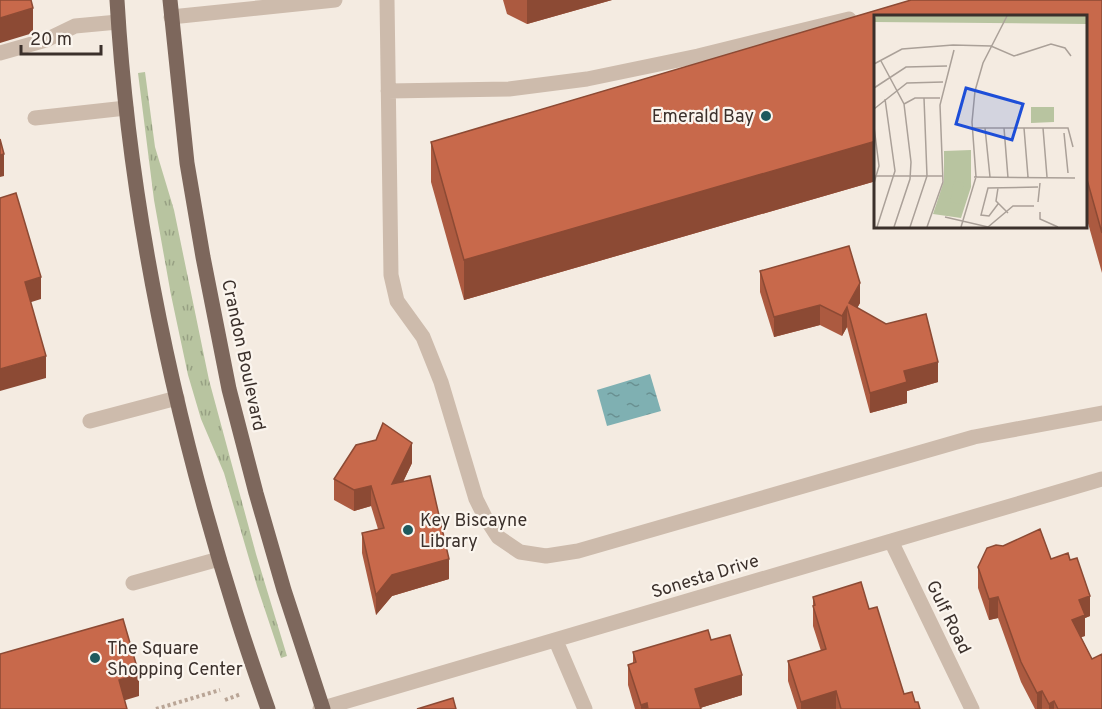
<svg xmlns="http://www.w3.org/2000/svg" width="1102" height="709" font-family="Overpass,sans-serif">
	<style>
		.grass { fill: url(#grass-tufts) }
		.water { fill: url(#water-ripples) }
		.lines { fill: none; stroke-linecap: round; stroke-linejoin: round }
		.path { stroke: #b9a596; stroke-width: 4; stroke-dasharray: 3 3; stroke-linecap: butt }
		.minor { stroke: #cdbbac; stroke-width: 15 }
		.major { stroke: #7d675c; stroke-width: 15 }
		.wall { fill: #ac5a40 }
		.shaded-wall { fill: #8c4a34 }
		.building { fill: #c8694b; stroke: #8c4a34; stroke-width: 1.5 }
		.poi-dot { fill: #1f5a5e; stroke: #fbf5ee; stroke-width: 2 }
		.labels { text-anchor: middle; stroke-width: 4.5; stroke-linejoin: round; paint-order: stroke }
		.poi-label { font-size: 18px; fill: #3b302b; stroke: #fbf5ee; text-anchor: start }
		.street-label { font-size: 18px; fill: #3b302b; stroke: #fbf5ee }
		.inset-road { fill: none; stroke: #aaa098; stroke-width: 1.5 }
		.view { fill: #1d4ed8; fill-opacity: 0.15; stroke: #1d4ed8; stroke-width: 3 }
		.inset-edge { fill: none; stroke: #3b302b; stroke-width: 3 }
	</style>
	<defs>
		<pattern id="grass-tufts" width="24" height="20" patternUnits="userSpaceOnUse" patternTransform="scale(1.5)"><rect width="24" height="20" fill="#b8c4a0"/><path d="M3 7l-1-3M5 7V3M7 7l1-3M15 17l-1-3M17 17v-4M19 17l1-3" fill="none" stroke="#97a083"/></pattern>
		<pattern id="water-ripples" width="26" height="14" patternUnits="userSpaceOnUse" patternTransform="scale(1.5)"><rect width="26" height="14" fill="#7fb0b2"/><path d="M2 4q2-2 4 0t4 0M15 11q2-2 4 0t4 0" fill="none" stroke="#699091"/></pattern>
	</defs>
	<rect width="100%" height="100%" fill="#f4ebe1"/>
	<path class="grass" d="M 145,72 L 155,147 L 174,210 L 209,380 L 256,554 L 287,656 L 281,658 L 257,586 L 224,473 L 201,419 L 188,375 L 171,295 L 154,200 L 138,73 Z"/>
	<path class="water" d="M 650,374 L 661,411 L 607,426 L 597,390 Z"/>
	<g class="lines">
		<path class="path" d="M 225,700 L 241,694
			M 156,709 L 220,690"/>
		<path class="minor" d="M 387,0 L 391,275 L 397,301 L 423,337 L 441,382 L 476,499 L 485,517 L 498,537 L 520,552 L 546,556 L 578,551 L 974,437 L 1102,413
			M 171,17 L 335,0
			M 0,53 L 46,40 L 75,26 L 118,22
			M 388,91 L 509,89 L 587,79 L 698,56 L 849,19
			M 35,118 L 126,108
			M 90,421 L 177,398
			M 891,541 L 972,709
			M 133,583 L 219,559
			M 556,641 L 585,709
			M 320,709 L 1102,479"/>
		<path class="major" d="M 117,0 C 129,207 174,417 236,614 C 246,646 257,678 268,709
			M 170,0 L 187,163 L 203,257 L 229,389 L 256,493 L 284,590 L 323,709"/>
	</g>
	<path class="wall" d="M 503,0 L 612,0 L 527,24 L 507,14 Z
		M 911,0 L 1102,0 L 1102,273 L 1086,216 L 1086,16 L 876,16 L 876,181 L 464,300 L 431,182 L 431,142 Z
		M 760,271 L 860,303 L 857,308 L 938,382 L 907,391 L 907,403 L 870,413 L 847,327 L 842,336 L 820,325 L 774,337 L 760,292 Z
		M 412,463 L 403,482 L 449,579 L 392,596 L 376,615 L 362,553 L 362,533 L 378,529 L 371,506 L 354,511 L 334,500 L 334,479 Z
		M 1051,559 L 1090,616 L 1085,618 L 1085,636 L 1081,637 L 1092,659 L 1102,709 L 1035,709 L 1021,682 L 998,618 L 989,620 L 978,588 L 978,567 Z
		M 813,597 L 869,609 L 904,694 L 915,702 L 920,709 L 797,709 L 788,681 L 788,661 L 821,651 L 813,626 Z
		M 711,640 L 742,695 L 700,708 L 701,709 L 635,709 L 628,685 L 628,665 L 633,663 L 633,652 Z"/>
	<path class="shaded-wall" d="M 527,0 L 612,0 L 527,24 Z
		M 33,8 L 33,33 L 0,43 L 0,18 Z
		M 876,141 L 876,181 L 464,300 L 464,260 Z
		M 4,154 L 4,176 L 0,177 L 0,155 Z
		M 41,277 L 41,299 L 25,304 L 25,282 Z
		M 860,283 L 860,303 L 850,321 L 849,303 Z
		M 820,305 L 820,325 L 774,337 L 774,317 Z
		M 847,307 L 847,327 L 842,336 L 842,316 Z
		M 46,356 L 46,378 L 0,391 L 0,369 Z
		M 938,362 L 938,382 L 907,391 L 907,403 L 870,413 L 870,393 L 904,371 Z
		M 412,443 L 412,463 L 392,505 L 392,484 Z
		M 371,486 L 371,506 L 354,511 L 354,490 Z
		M 449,559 L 449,579 L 392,596 L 376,615 L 376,595 L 392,575 Z
		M 1090,596 L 1090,616 L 1085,618 L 1085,636 L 1072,640 L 1072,620 L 1079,600 Z
		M 998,597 L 998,618 L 989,620 L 989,599 Z
		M 139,674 L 139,696 L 119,702 L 119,680 Z
		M 742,675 L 742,695 L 697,709 L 695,689 Z
		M 836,691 L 836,709 L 801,709 L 801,702 Z
		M 1042,691 L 1042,709 L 1037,709 L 1037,693 Z
		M 1054,701 L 1054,709 L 1049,709 L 1049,704 Z
		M 647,703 L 647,709 L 641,709 L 641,705 Z"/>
	<path class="building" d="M 0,0 L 31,0 L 33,8 L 0,18 Z
		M 911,0 L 1102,0 L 1102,233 L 1086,176 L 1086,16 L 876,16 L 876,141 L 464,260 L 431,142 Z
		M 0,139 L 4,154 L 0,155 Z
		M 16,193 L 41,277 L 25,282 L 46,356 L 0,369 L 0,198 Z
		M 849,246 L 860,283 L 849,303 L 886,324 L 926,314 L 938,362 L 904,371 L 907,382 L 870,393 L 847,307 L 842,316 L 820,305 L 774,317 L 760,271 Z
		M 383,423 L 412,443 L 392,484 L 430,476 L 449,559 L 392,575 L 376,595 L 362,533 L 384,528 L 371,486 L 354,490 L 334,479 L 356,445 L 376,440 Z
		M 1040,529 L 1051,559 L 1068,553 L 1070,560 L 1077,558 L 1090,596 L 1079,600 L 1085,615 L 1072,620 L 1092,659 L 1102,654 L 1102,709 L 1058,709 L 1054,701 L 1049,704 L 1042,691 L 1037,693 L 1021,662 L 998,597 L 989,599 L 978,567 L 987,548 L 996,545 L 1003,546 Z
		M 861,582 L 869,609 L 877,607 L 904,694 L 912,692 L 915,702 L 918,702 L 920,709 L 841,709 L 836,691 L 801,702 L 788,661 L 826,649 L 813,606 L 815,605 L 813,597 Z
		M 123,619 L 139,674 L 119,680 L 127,709 L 0,709 L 0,654 Z
		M 708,630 L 711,640 L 730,635 L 742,675 L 695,689 L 701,709 L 648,709 L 647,703 L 641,705 L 628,665 L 636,662 L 633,652 Z
		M 453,698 L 456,709 L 417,709 Z"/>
	<g class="poi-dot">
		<circle cx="766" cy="116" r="6"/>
		<circle cx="408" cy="530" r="6"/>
		<circle cx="95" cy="658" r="6"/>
	</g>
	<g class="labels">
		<g class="poi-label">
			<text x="754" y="122" text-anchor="end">Emerald Bay</text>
			<text x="420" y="526">Key Biscayne<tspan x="420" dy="21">Library</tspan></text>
			<text x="107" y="654">The Square<tspan x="107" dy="21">Shopping Center</tspan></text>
		</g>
		<g class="street-label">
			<text transform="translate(244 355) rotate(78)" y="6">Crandon Boulevard</text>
			<text transform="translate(705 576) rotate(-17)" y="6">Sonesta Drive</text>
			<text transform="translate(949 617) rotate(64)" y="6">Gulf Road</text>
		</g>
	</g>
	<g transform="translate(874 15)">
		<rect width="213" height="213" fill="#f4ebe1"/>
		<path d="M 2,1 L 213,1 L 213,9 L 0,7 ZM 97,135 L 97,172 L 87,203 L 59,199 L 70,166 L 70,136 Z" fill="#b8c4a0"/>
		<path d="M 157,92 L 180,92 L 180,107 L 157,108 ZM 80,166 L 90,168 L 86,189 L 76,187 Z" fill="#b8c4a0"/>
		<path class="inset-road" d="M 7,46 L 30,89 L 37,147 L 36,164 L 20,212M 0,49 L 28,34 L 79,30 L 117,31 L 140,41 L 177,29 L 191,33 L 197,41M 0,73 L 32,52 L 73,51M 30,89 L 41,83 L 66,83M 0,94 L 33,68 L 69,67M 0,112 L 5,151 L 0,168M 98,113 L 194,113 L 199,132M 111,113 L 116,162M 130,113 L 134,163M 150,113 L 154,162M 169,113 L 173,162M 190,118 L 194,158M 0,161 L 69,161M 100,162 L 201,163M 124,173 L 122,186 L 134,198M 164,187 L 166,168M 124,189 L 115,201 L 107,200 L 114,173 L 164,172M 166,197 L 166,204 L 184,212M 71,202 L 114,212 L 139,191 L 160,191M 3,212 L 21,156 L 11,84M 36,212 L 53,161 L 50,83M 53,212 L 69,167 L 66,90 L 80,35M 87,212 L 102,162 L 98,107 L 101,76 L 109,48 L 133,1"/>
		<path class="view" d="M 92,73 L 149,89 L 138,125 L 82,109 Z"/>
		<rect width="213" height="213" class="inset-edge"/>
	</g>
	<path d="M21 45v9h80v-9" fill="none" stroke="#3b302b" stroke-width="3"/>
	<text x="30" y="45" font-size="18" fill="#3b302b" stroke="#fbf5ee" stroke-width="4.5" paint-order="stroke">20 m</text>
</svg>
